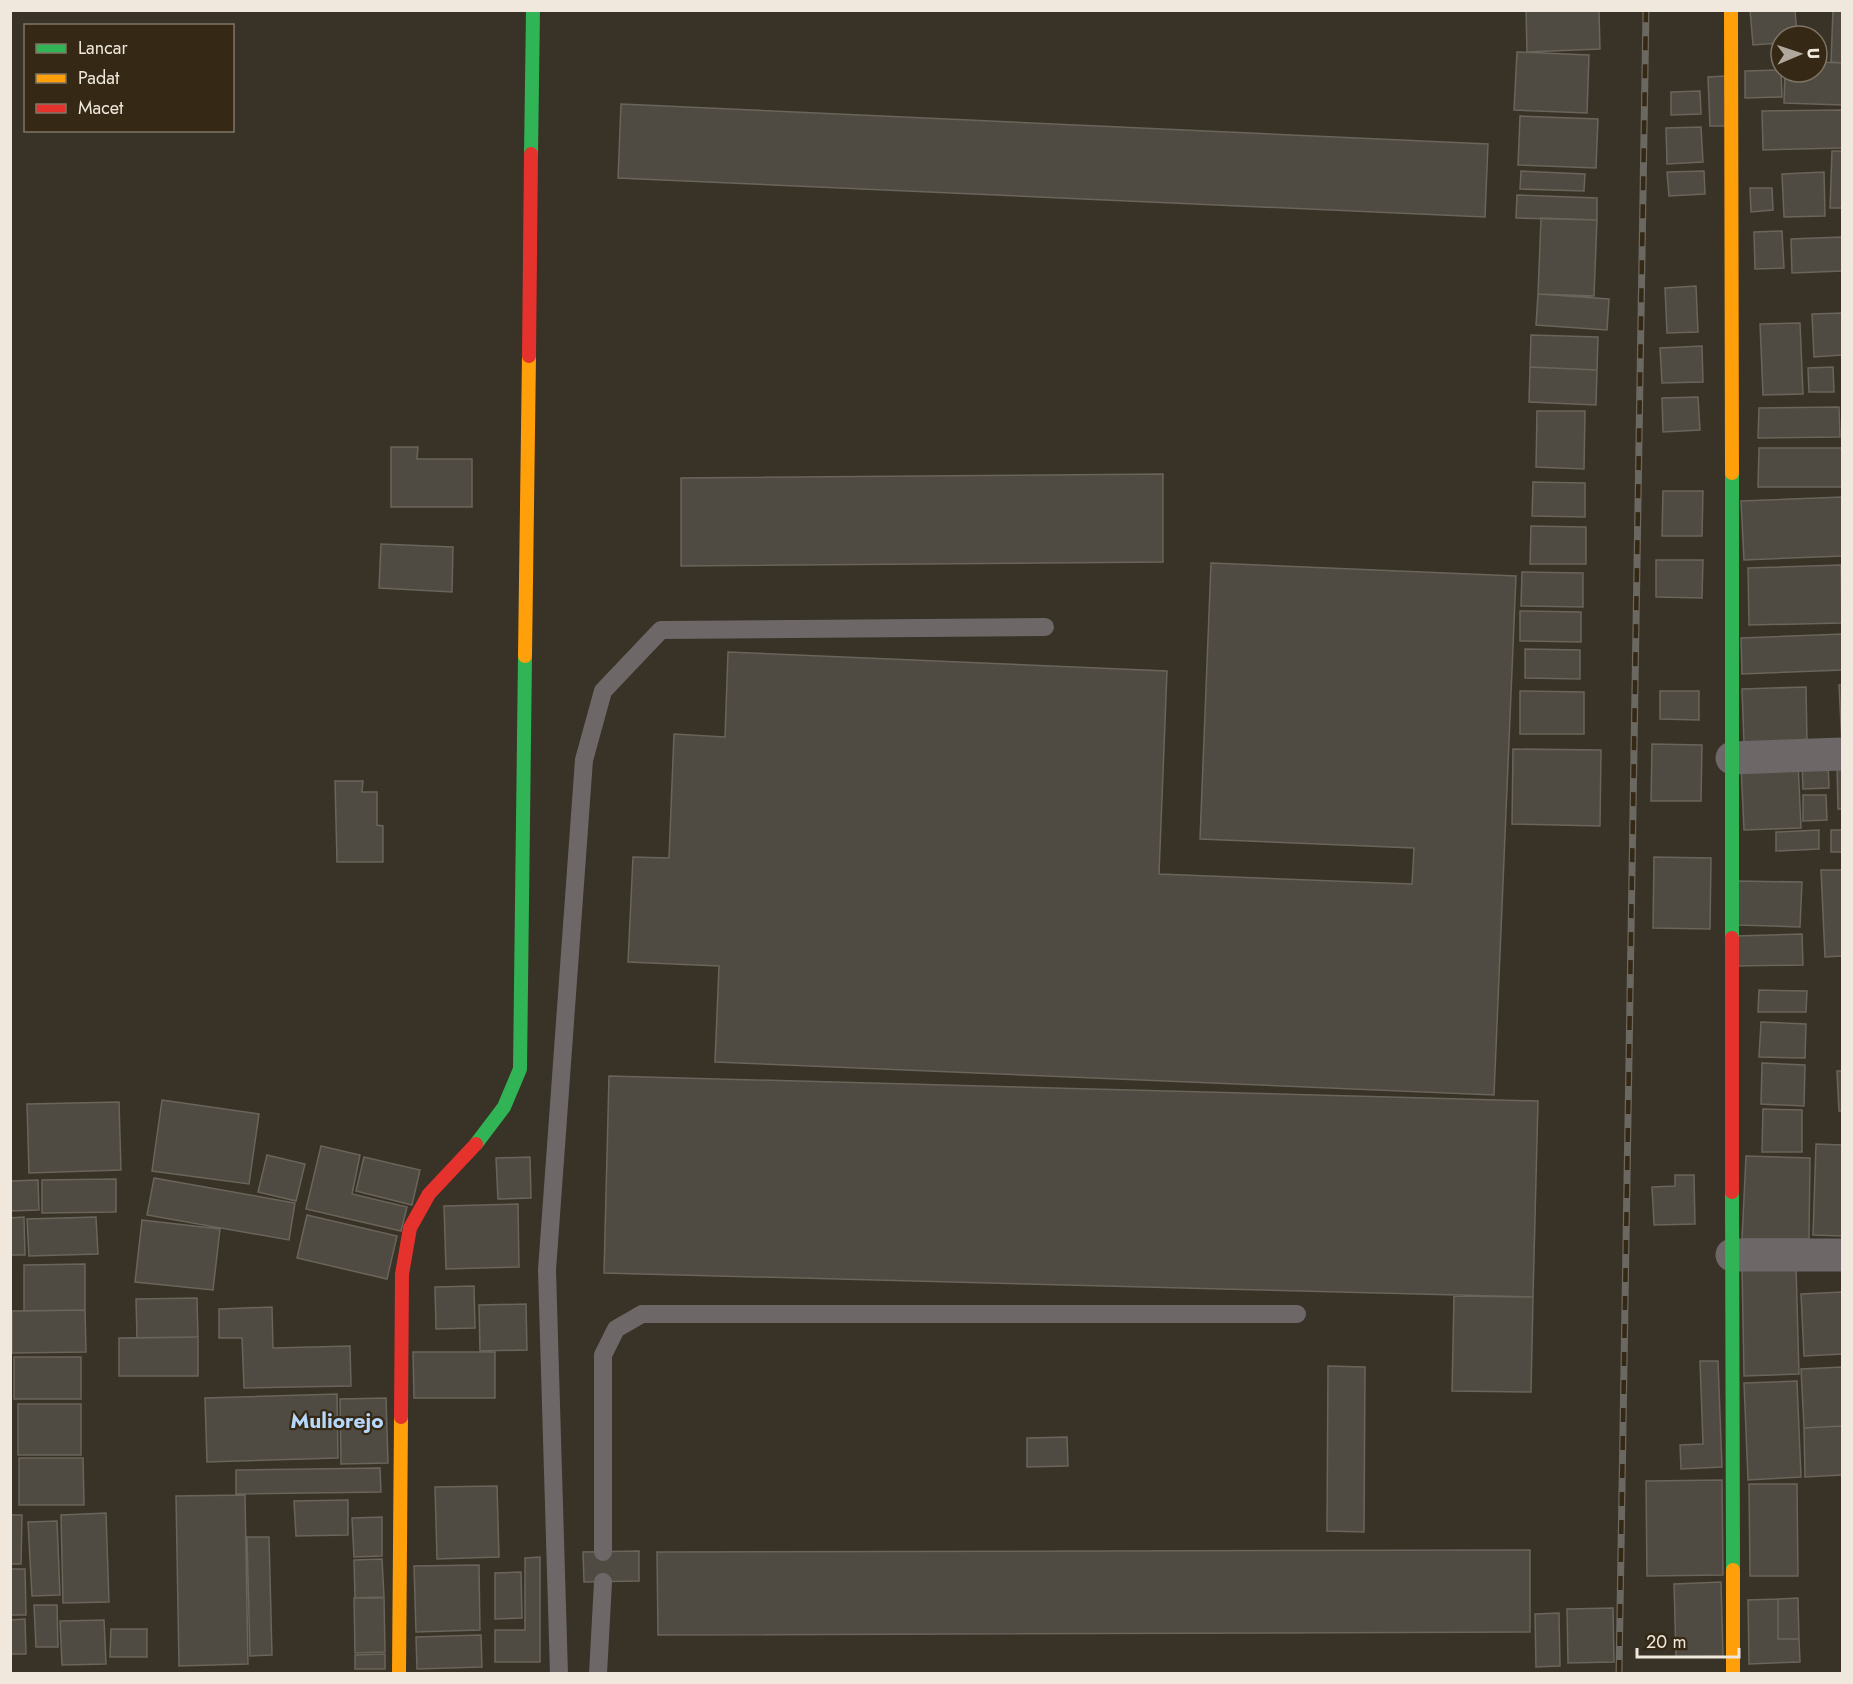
<svg xmlns="http://www.w3.org/2000/svg" width="1853" height="1684" font-family="Jost,sans-serif">
	<style>
		.building { fill: #504b42; stroke: #6a645b; stroke-width: 1.5 }
		.lines { fill: none; stroke-linecap: round; stroke-linejoin: round }
		.lane { stroke: #6d6867; stroke-width: 18 }
		.street { stroke: #6d6867; stroke-width: 33 }
		.fast { stroke: #30b455; stroke-width: 14 }
		.slow { stroke: #ff9f0a; stroke-width: 14 }
		.jam { stroke: #e5322d; stroke-width: 14 }
		.rail-casing { stroke: #6b6861; stroke-width: 7 }
		.rail { stroke: #352916; stroke-width: 4.5; stroke-dasharray: 14; stroke-linecap: butt }
		.labels { text-anchor: middle; stroke-width: 4.5; stroke-linejoin: round; paint-order: stroke }
		.quarter-label { font-size: 21px; font-weight: bold; fill: #b7d7fb; stroke: #352916 }
	</style>
	<rect width="100%" height="100%" fill="#383227"/>
	<path class="building" d="M 1526,10 L 1599,10 L 1600,49 L 1527,52 Z
		M 1750,10 L 1795,10 L 1797,36 L 1781,36 L 1781,43 L 1753,45 Z
		M 1833,10 L 1842,10 L 1842,63 L 1831,62 Z
		M 1517,52 L 1589,55 L 1587,113 L 1514,110 Z
		M 1817,62 L 1842,63 L 1842,105 L 1784,103 L 1785,72 L 1817,72 Z
		M 1781,70 L 1782,97 L 1745,98 L 1745,71 Z
		M 1725,76 L 1727,126 L 1710,126 L 1708,77 Z
		M 1700,91 L 1701,114 L 1671,115 L 1671,92 Z
		M 621,104 L 1488,144 L 1485,217 L 618,178 Z
		M 1842,110 L 1842,148 L 1763,150 L 1762,111 Z
		M 1520,116 L 1598,119 L 1596,168 L 1518,165 Z
		M 1701,127 L 1703,162 L 1667,164 L 1666,128 Z
		M 1832,151 L 1842,151 L 1842,208 L 1830,208 Z
		M 1521,171 L 1585,174 L 1584,191 L 1520,189 Z
		M 1704,171 L 1705,194 L 1669,196 L 1667,172 Z
		M 1824,172 L 1825,216 L 1784,217 L 1782,174 Z
		M 1750,188 L 1772,188 L 1773,210 L 1751,212 Z
		M 1517,195 L 1597,198 L 1597,220 L 1516,218 Z
		M 1541,218 L 1597,220 L 1594,296 L 1538,294 Z
		M 1782,231 L 1784,268 L 1755,269 L 1754,232 Z
		M 1842,237 L 1842,271 L 1792,273 L 1791,239 Z
		M 1696,286 L 1698,332 L 1667,333 L 1665,288 Z
		M 1538,294 L 1609,299 L 1607,330 L 1536,325 Z
		M 1842,313 L 1842,355 L 1814,357 L 1812,314 Z
		M 1800,323 L 1803,394 L 1763,395 L 1760,324 Z
		M 1531,335 L 1598,337 L 1597,370 L 1530,367 Z
		M 1702,346 L 1703,382 L 1662,383 L 1660,348 Z
		M 1530,367 L 1597,370 L 1596,405 L 1529,402 Z
		M 1833,367 L 1834,392 L 1809,392 L 1808,368 Z
		M 1698,397 L 1700,430 L 1663,432 L 1662,398 Z
		M 1839,407 L 1840,437 L 1758,438 L 1759,408 Z
		M 1537,411 L 1585,411 L 1584,469 L 1536,467 Z
		M 391,447 L 418,447 L 417,459 L 472,459 L 472,507 L 391,507 Z
		M 1759,448 L 1842,448 L 1842,487 L 1758,487 Z
		M 1163,474 L 1163,562 L 681,566 L 681,478 Z
		M 1533,482 L 1585,483 L 1585,517 L 1532,516 Z
		M 1663,491 L 1703,491 L 1702,536 L 1662,536 Z
		M 1842,497 L 1842,556 L 1744,560 L 1741,501 Z
		M 1531,526 L 1586,527 L 1586,564 L 1530,564 Z
		M 381,544 L 453,547 L 452,592 L 379,588 Z
		M 1656,560 L 1703,560 L 1702,598 L 1656,597 Z
		M 1211,563 L 1516,576 L 1494,1095 L 715,1062 L 719,966 L 628,962 L 633,857 L 669,858 L 674,734 L 725,737 L 728,652 L 1167,671 L 1159,874 L 1412,884 L 1414,848 L 1200,839 Z
		M 1841,565 L 1842,623 L 1749,625 L 1748,568 Z
		M 1522,572 L 1583,573 L 1583,607 L 1521,606 Z
		M 1520,611 L 1581,612 L 1581,642 L 1520,641 Z
		M 1842,634 L 1842,670 L 1742,674 L 1741,638 Z
		M 1525,649 L 1580,650 L 1580,679 L 1525,678 Z
		M 1839,685 L 1842,685 L 1842,745 Z
		M 1806,687 L 1807,741 L 1744,743 L 1742,689 Z
		M 1520,691 L 1584,692 L 1584,734 L 1520,734 Z
		M 1660,691 L 1699,691 L 1699,720 L 1660,719 Z
		M 1652,744 L 1702,745 L 1701,801 L 1651,801 Z
		M 1513,749 L 1601,750 L 1600,826 L 1512,824 Z
		M 1828,761 L 1829,788 L 1803,789 L 1802,762 Z
		M 1798,762 L 1801,828 L 1744,830 L 1741,765 Z
		M 1837,765 L 1842,765 L 1842,809 L 1838,809 Z
		M 335,781 L 363,781 L 362,792 L 377,792 L 377,825 L 383,826 L 383,862 L 337,862 Z
		M 1803,795 L 1826,795 L 1827,820 L 1803,821 Z
		M 1819,830 L 1819,849 L 1776,851 L 1776,832 Z
		M 1831,830 L 1842,830 L 1842,852 L 1831,852 Z
		M 1654,857 L 1711,858 L 1710,929 L 1653,928 Z
		M 1821,870 L 1842,870 L 1842,956 L 1825,957 Z
		M 1738,881 L 1802,882 L 1800,927 L 1737,925 Z
		M 1802,934 L 1803,965 L 1737,966 L 1736,936 Z
		M 1759,990 L 1807,991 L 1806,1012 L 1758,1012 Z
		M 1761,1022 L 1806,1024 L 1805,1058 L 1759,1057 Z
		M 1762,1063 L 1805,1065 L 1804,1106 L 1761,1104 Z
		M 1837,1071 L 1842,1071 L 1842,1111 L 1839,1111 Z
		M 609,1076 L 1538,1101 L 1533,1297 L 604,1273 Z
		M 162,1100 L 259,1114 L 249,1184 L 152,1171 Z
		M 119,1102 L 121,1170 L 29,1173 L 27,1104 Z
		M 1763,1109 L 1802,1110 L 1802,1152 L 1762,1152 Z
		M 1816,1144 L 1842,1145 L 1842,1236 L 1813,1235 Z
		M 321,1146 L 360,1155 L 352,1194 L 407,1207 L 401,1231 L 306,1209 Z
		M 267,1155 L 305,1164 L 296,1201 L 258,1192 Z
		M 1746,1156 L 1810,1158 L 1809,1239 L 1742,1239 Z
		M 364,1157 L 420,1170 L 412,1205 L 356,1191 Z
		M 530,1157 L 531,1198 L 498,1199 L 496,1158 Z
		M 1675,1175 L 1694,1175 L 1695,1224 L 1654,1225 L 1652,1187 L 1675,1186 Z
		M 154,1178 L 295,1203 L 289,1240 L 147,1215 Z
		M 116,1179 L 116,1212 L 42,1213 L 42,1180 Z
		M 38,1180 L 39,1210 L 10,1211 L 10,1181 Z
		M 518,1204 L 519,1267 L 446,1269 L 444,1206 Z
		M 307,1215 L 397,1236 L 387,1279 L 297,1258 Z
		M 24,1217 L 25,1255 L 10,1255 L 10,1218 Z
		M 96,1217 L 98,1254 L 29,1256 L 27,1219 Z
		M 142,1220 L 220,1229 L 213,1290 L 135,1282 Z
		M 85,1264 L 85,1310 L 24,1311 L 24,1265 Z
		M 1796,1265 L 1799,1374 L 1744,1376 L 1742,1267 Z
		M 474,1286 L 475,1328 L 436,1329 L 435,1287 Z
		M 1842,1292 L 1842,1354 L 1804,1356 L 1801,1294 Z
		M 1454,1296 L 1533,1297 L 1531,1392 L 1452,1391 Z
		M 197,1298 L 198,1337 L 137,1338 L 136,1299 Z
		M 526,1304 L 527,1350 L 480,1351 L 479,1305 Z
		M 272,1307 L 273,1348 L 350,1346 L 351,1386 L 244,1388 L 242,1338 L 219,1338 L 219,1309 Z
		M 85,1310 L 86,1352 L 12,1353 L 12,1311 Z
		M 198,1337 L 198,1376 L 119,1376 L 119,1338 Z
		M 413,1352 L 495,1352 L 495,1398 L 414,1398 Z
		M 14,1357 L 81,1357 L 81,1399 L 14,1399 Z
		M 1700,1361 L 1718,1361 L 1722,1467 L 1681,1469 L 1680,1445 L 1703,1444 Z
		M 1328,1366 L 1365,1367 L 1364,1532 L 1327,1531 Z
		M 1842,1367 L 1842,1426 L 1804,1428 L 1801,1369 Z
		M 1797,1381 L 1801,1477 L 1748,1480 L 1744,1383 Z
		M 337,1394 L 338,1458 L 207,1462 L 205,1398 Z
		M 386,1398 L 388,1463 L 341,1464 L 340,1399 Z
		M 18,1404 L 81,1404 L 81,1455 L 18,1455 Z
		M 1842,1426 L 1842,1475 L 1805,1477 L 1804,1428 Z
		M 1067,1437 L 1068,1466 L 1027,1467 L 1027,1438 Z
		M 19,1458 L 83,1458 L 84,1505 L 19,1505 Z
		M 380,1468 L 381,1492 L 236,1494 L 236,1470 Z
		M 1722,1480 L 1723,1575 L 1647,1576 L 1646,1481 Z
		M 1749,1484 L 1797,1484 L 1798,1576 L 1750,1576 Z
		M 497,1486 L 499,1557 L 437,1559 L 435,1487 Z
		M 245,1495 L 248,1664 L 179,1666 L 176,1496 Z
		M 348,1500 L 348,1535 L 296,1536 L 294,1501 Z
		M 106,1513 L 109,1602 L 63,1603 L 61,1515 Z
		M 10,1515 L 22,1515 L 21,1564 L 10,1564 Z
		M 382,1517 L 382,1556 L 354,1557 L 352,1518 Z
		M 57,1521 L 60,1595 L 32,1596 L 28,1522 Z
		M 247,1537 L 269,1537 L 272,1655 L 250,1656 Z
		M 1530,1550 L 1530,1632 L 658,1635 L 657,1552 Z
		M 639,1551 L 639,1581 L 584,1582 L 583,1552 Z
		M 540,1557 L 540,1662 L 495,1662 L 495,1630 L 525,1630 L 525,1558 Z
		M 382,1559 L 384,1597 L 355,1598 L 354,1560 Z
		M 479,1565 L 480,1630 L 416,1632 L 414,1566 Z
		M 10,1569 L 25,1569 L 26,1615 L 10,1615 Z
		M 521,1572 L 522,1618 L 495,1619 L 495,1573 Z
		M 1721,1582 L 1723,1656 L 1676,1657 L 1674,1584 Z
		M 354,1598 L 384,1598 L 385,1652 L 355,1653 Z
		M 1798,1598 L 1799,1639 L 1778,1639 L 1778,1599 Z
		M 1778,1599 L 1778,1639 L 1799,1639 L 1800,1662 L 1749,1664 L 1748,1600 Z
		M 34,1605 L 57,1605 L 58,1647 L 36,1647 Z
		M 1613,1608 L 1614,1662 L 1568,1663 L 1567,1609 Z
		M 1559,1613 L 1560,1666 L 1536,1667 L 1535,1614 Z
		M 25,1619 L 26,1654 L 10,1654 L 10,1620 Z
		M 104,1620 L 106,1664 L 62,1665 L 60,1621 Z
		M 111,1629 L 147,1629 L 147,1657 L 110,1657 Z
		M 481,1635 L 482,1667 L 417,1669 L 416,1637 Z
		M 385,1654 L 385,1669 L 355,1669 L 355,1655 Z"/>
	<g class="lines">
		<path class="lane" d="M 603,1552 L 603,1355 L 616,1329 L 642,1314 L 1297,1314
			M 559,1674 L 547,1270 L 584,760 L 603,691 L 661,630 L 1045,627
			M 598,1674 L 603,1582"/>
		<path class="street" d="M 1732,758 L 1842,754
			M 1732,1255 L 1842,1255"/>
		<path class="fast" d="M 531,154 L 533,10
			M 1732,473 L 1732,938
			M 476,1144 L 504,1107 L 520,1069 L 525,656
			M 1732,1192 L 1733,1570"/>
		<path class="slow" d="M 1731,10 L 1732,473
			M 525,656 L 529,356
			M 1733,1570 L 1733,1674
			M 399,1674 L 401,1417"/>
		<path class="jam" d="M 529,356 L 531,154
			M 1732,938 L 1732,1192
			M 401,1417 L 402,1274 L 410,1228 L 429,1194 L 476,1144"/>
		<defs>
			<path id="rail" d="M 1619,1674 L 1646,10"/>
		</defs>
		<use href="#rail" class="rail-casing"/>
		<use href="#rail" class="rail"/>
	</g>
	<g class="labels">
		<g class="quarter-label">
			<text x="337" y="1428">Muliorejo</text>
		</g>
	</g>
	<rect width="1853" height="1684" fill="none" stroke="#f0e8dc" stroke-width="24"/>
	<rect x="24" y="24" width="210" height="108" fill="#352916" stroke="#807565" stroke-width="1.5"/>
	<rect x="36" y="44" width="30" height="9" fill="#30b455" stroke="#807565" stroke-width="1.5"/>
	<text x="78" y="54" font-size="18" fill="#f0e8dc">Lancar</text>
	<rect x="36" y="74" width="30" height="9" fill="#ff9f0a" stroke="#807565" stroke-width="1.5"/>
	<text x="78" y="84" font-size="18" fill="#f0e8dc">Padat</text>
	<rect x="36" y="104" width="30" height="9" fill="#e5322d" stroke="#807565" stroke-width="1.5"/>
	<text x="78" y="114" font-size="18" fill="#f0e8dc">Macet</text>
	<g transform="translate(1799 54) rotate(88)"><circle r="28" fill="#352916" stroke="#807565" stroke-width="1.5"/>
	<path d="M0-4.5L10 22L0 15L-10 22Z" fill="#b0a89d"/>
	<text y="-9" font-size="16" font-weight="bold" text-anchor="middle" fill="#f0e8dc">U</text>
	</g>
	<path d="M1637 1648v9h102v-9" fill="none" stroke="#f0e8dc" stroke-width="3"/>
	<text x="1646" y="1648" font-size="18" fill="#f0e8dc" stroke="#352916" stroke-width="4.5" paint-order="stroke">20 m</text>
</svg>
